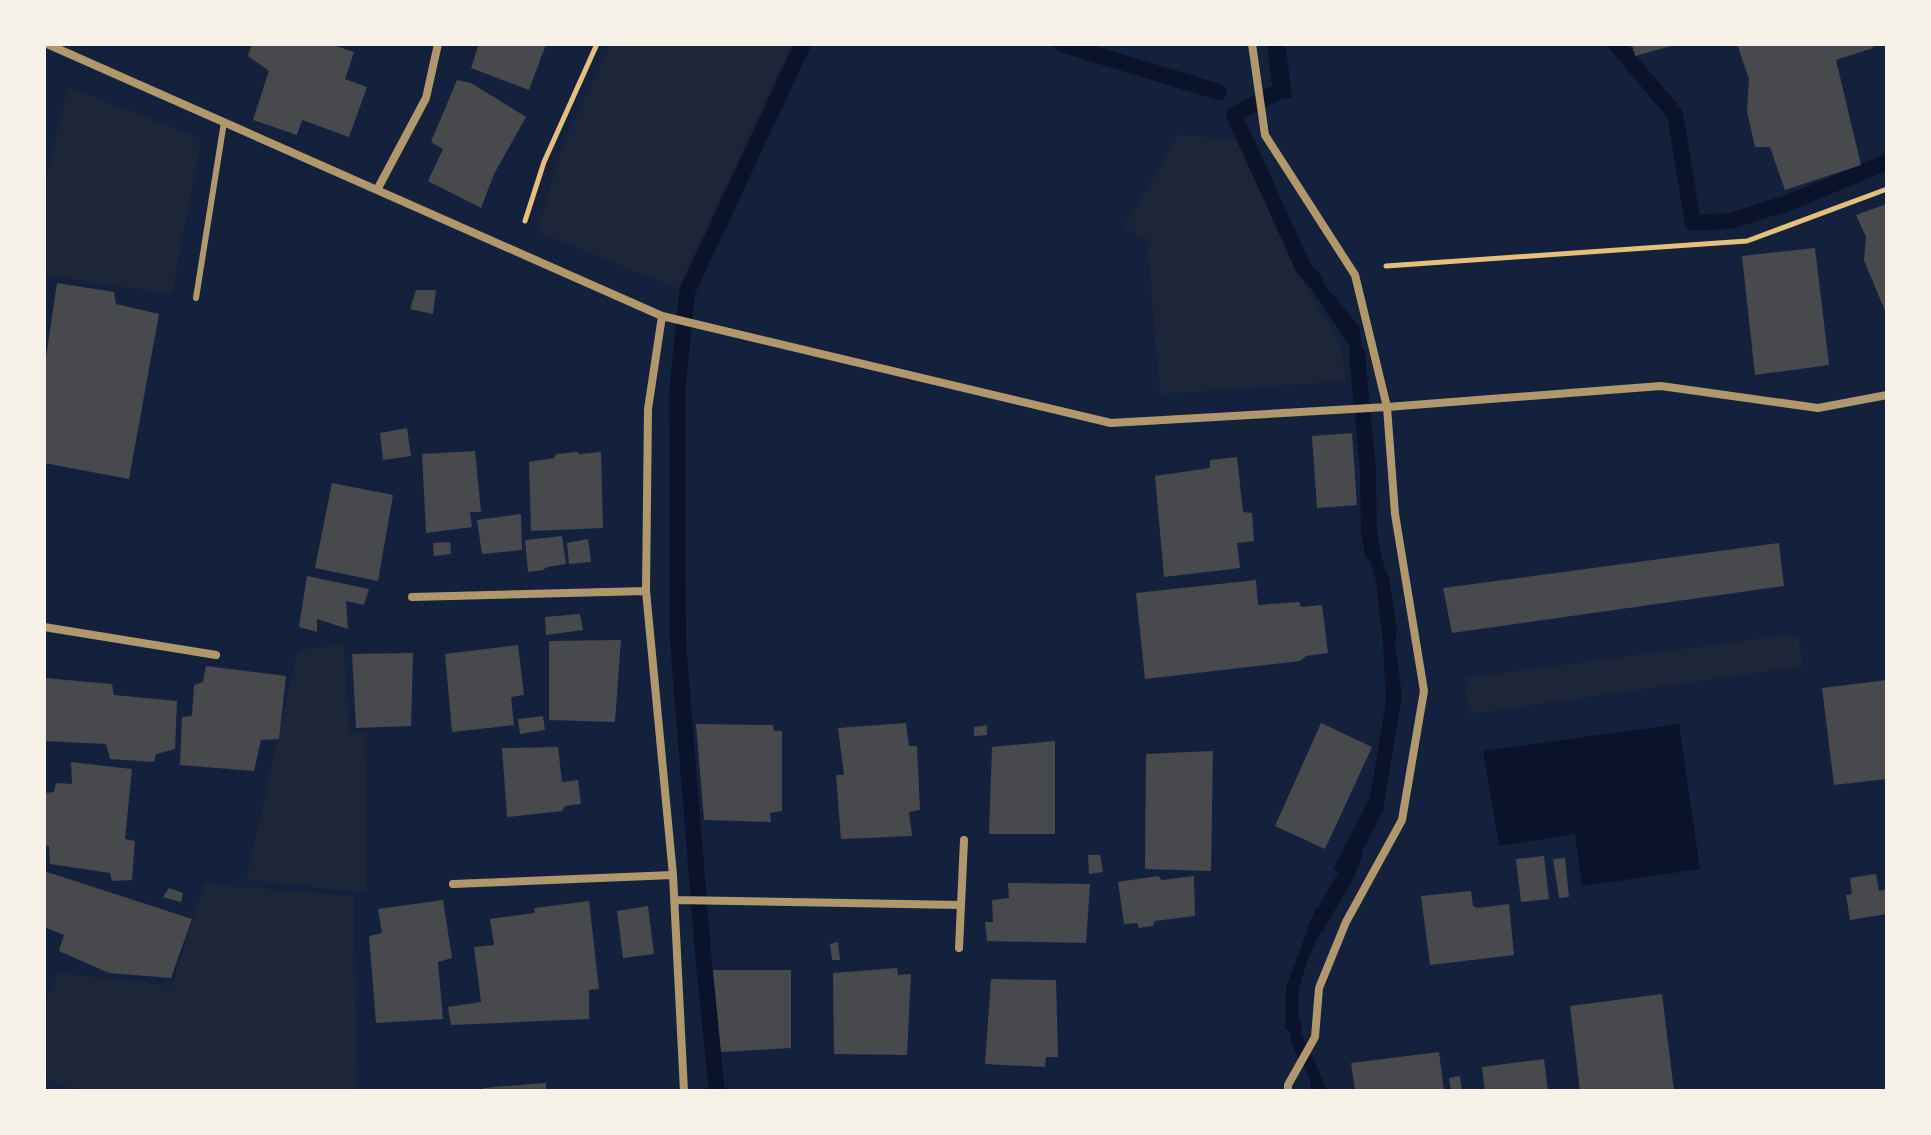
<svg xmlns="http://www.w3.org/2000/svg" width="1931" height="1135" font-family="Lato,sans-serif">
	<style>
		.green { fill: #1d2539 }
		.water { fill: #0b132b }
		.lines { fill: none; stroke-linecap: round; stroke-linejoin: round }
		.stream { stroke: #0b132b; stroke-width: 16 }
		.building { fill: #48494c }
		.path { stroke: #e5c07b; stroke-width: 5 }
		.service { stroke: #b1986c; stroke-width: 6 }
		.minor { stroke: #b1986c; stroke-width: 8 }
	</style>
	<rect width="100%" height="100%" fill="#14213d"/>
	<path class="green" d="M 611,44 L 792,44 L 678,289 L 537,231 L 564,142 Z
		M 68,87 L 201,139 L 172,294 L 44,275 L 44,185 Z
		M 1179,135 L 1239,140 L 1293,266 L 1339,340 L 1346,381 L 1160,394 L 1147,239 L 1124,227 Z
		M 1798,634 L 1803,666 L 1470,714 L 1464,678 Z
		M 344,645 L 349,733 L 367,734 L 366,893 L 246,880 L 298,650 Z
		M 204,884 L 354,896 L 357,1091 L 79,1091 L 44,1078 L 44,1004 L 59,973 L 172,986 Z"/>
	<path class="water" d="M 1267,44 L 1285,44 L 1292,98 L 1274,100 Z
		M 1307,264 L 1359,326 L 1365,373 L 1356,373 L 1350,347 L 1299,269 Z
		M 1373,531 C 1382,547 1381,563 1389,578 L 1397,630 L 1395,644 L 1402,696 L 1383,810 L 1349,878 L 1333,870 L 1370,797 L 1386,701 L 1383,644 L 1376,581 L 1363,537 Z
		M 1679,724 L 1700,869 L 1582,886 L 1575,834 L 1499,846 L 1483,751 Z
		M 1316,907 L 1328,913 L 1307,962 L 1299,989 L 1298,1020 L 1302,1022 L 1301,1034 L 1319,1071 L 1326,1091 L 1311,1091 C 1311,1065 1290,1057 1290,1031 L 1285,1029 L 1286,987 Z"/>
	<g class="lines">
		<path class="stream" d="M 1061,44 L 1219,92
			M 1277,44 L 1283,89 L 1234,115 L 1304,269 L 1315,281
			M 1616,44 L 1675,114 L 1693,223 L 1730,221 L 1788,203 L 1887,162
			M 1357,354 L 1368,470 L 1369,533 L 1373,554
			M 1316,927 L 1346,875 L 1354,856
			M 717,1091 L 704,965 L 678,642 L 677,393 L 687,292 L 803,44"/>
	</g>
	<path class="building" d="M 252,44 L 330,44 L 354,52 L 345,79 L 367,87 L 349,137 L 302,120 L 297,135 L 253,120 L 269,71 L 248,56 Z
		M 479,44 L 546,44 L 529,90 L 471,68 Z
		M 1632,44 L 1675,44 L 1675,45 L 1635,56 Z
		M 1737,44 L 1872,44 L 1873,48 L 1836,60 L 1861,165 L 1785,190 L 1770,147 L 1755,147 L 1747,111 L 1749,79 Z
		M 457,80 L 471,83 L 526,117 L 494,174 L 481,208 L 428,181 L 443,149 L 431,142 Z
		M 1887,204 L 1887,316 L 1864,260 L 1866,237 L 1856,215 Z
		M 1815,248 L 1829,365 L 1755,375 L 1742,256 Z
		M 57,283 L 114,292 L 116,304 L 159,314 L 129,479 L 44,463 L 44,371 Z
		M 416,290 L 436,290 L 433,314 L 410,309 Z
		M 407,428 L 411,456 L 383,460 L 380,433 Z
		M 1352,433 L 1357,505 L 1317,508 L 1312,436 Z
		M 475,451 L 481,512 L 470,512 L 472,527 L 426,533 L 422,454 Z
		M 577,452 L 579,454 L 601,452 L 603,528 L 531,531 L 529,462 L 554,458 L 556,454 Z
		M 1237,457 L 1243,512 L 1252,513 L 1254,541 L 1237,543 L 1240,568 L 1164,577 L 1155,476 L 1210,468 L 1210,460 Z
		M 332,483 L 393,495 L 378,581 L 315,568 Z
		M 521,514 L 522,550 L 482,554 L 477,520 Z
		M 562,536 L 566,564 L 547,567 L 543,570 L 528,572 L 525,540 Z
		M 588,539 L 591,562 L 569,564 L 567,543 Z
		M 450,542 L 451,554 L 434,556 L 433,543 Z
		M 1779,543 L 1784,586 L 1452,633 L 1443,588 Z
		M 307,576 L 369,589 L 364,605 L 346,601 L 348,629 L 317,619 L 317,632 L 299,627 Z
		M 1256,580 L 1258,605 L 1299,602 L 1301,607 L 1322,605 L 1328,653 L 1306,656 L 1300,661 L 1145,679 L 1136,593 Z
		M 580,614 L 583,630 L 546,635 L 545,617 Z
		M 621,640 L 615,722 L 549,720 L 549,641 Z
		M 518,645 L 524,695 L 511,697 L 514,725 L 452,732 L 445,654 Z
		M 413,653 L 411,726 L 356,728 L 352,654 Z
		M 206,666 L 286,676 L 279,739 L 261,740 L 254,771 L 180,765 L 182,717 L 192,716 L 194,685 L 203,682 Z
		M 44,678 L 112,684 L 114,695 L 177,701 L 175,749 L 156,754 L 154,762 L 110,759 L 106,744 L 44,741 Z
		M 1887,680 L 1887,779 L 1834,785 L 1822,688 Z
		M 543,716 L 545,730 L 520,734 L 518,719 Z
		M 906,723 L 909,746 L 917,746 L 920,810 L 909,812 L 912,836 L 841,839 L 836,775 L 844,775 L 838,728 Z
		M 1321,723 L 1372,747 L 1325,849 L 1275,826 Z
		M 696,724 L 773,725 L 774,731 L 782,731 L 782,811 L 770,813 L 771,822 L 704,820 Z
		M 987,725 L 987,735 L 974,736 L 974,727 Z
		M 1055,741 L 1055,834 L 989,834 L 992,747 Z
		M 558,747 L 562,782 L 578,780 L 581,804 L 565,806 L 562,811 L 507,817 L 502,748 Z
		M 1213,751 L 1211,871 L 1145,869 L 1146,754 Z
		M 71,762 L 132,769 L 125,839 L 135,841 L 132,880 L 112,881 L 110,873 L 50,864 L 49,846 L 44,845 L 44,793 L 54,792 L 56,783 L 72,784 Z
		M 1088,855 L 1100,855 L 1103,872 L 1089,874 Z
		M 1544,856 L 1549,899 L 1521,902 L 1516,859 Z
		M 1565,858 L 1569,897 L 1559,898 L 1553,859 Z
		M 44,871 L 192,919 L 171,978 L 109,973 L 59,951 L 64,935 L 44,927 Z
		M 1876,874 L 1879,891 L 1887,889 L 1887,914 L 1850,920 L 1846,895 L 1852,894 L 1850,878 Z
		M 1158,876 L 1162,880 L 1194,876 L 1195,916 L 1155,921 L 1153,926 L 1139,928 L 1137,923 L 1124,924 L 1118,882 Z
		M 1008,883 L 1090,884 L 1086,943 L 987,941 L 985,922 L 993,922 L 992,900 L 1009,898 Z
		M 169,888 L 183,893 L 181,902 L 163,897 Z
		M 1471,891 L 1473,906 L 1477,908 L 1509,904 L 1514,955 L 1430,965 L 1421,896 Z
		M 443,900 L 452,958 L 438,962 L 443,1019 L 376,1023 L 369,936 L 382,933 L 378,909 Z
		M 589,901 L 599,989 L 589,990 L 589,1019 L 451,1025 L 448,1007 L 481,1002 L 474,947 L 494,945 L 490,919 L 535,913 L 534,908 Z
		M 648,906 L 654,954 L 623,958 L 617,911 Z
		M 838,942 L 840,960 L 832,960 L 830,944 Z
		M 897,968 L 898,975 L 911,974 L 907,1055 L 834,1054 L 833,973 Z
		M 713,970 L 791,970 L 791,1048 L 721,1052 Z
		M 991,979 L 1056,980 L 1058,1057 L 1046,1057 L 1045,1067 L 985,1064 Z
		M 1662,994 L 1674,1091 L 1580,1091 L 1570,1006 Z
		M 1439,1052 L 1444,1091 L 1355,1091 L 1351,1063 Z
		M 1544,1059 L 1548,1091 L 1485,1091 L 1482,1067 Z
		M 1460,1076 L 1462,1091 L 1451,1091 L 1449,1078 Z
		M 546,1083 L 546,1091 L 483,1091 L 483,1088 Z"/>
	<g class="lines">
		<path class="path" d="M 525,221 L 544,162 L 597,44
			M 1386,266 L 1747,241 L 1887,189"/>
		<path class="service" d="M 196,298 L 224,122"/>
		<path class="minor" d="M 47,44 L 662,316 L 1111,423 L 1387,407 L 1661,386 L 1818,408 L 1887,395
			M 1252,44 L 1265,135 L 1355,275 L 1387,407 L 1395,514 L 1424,691 L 1402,820 L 1346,922 L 1319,988 L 1315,1037 L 1288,1085 L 1288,1091
			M 377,190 L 426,98 L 438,44
			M 662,316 L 648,409 L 646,591 L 673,875 L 684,1091
			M 412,597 L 646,591
			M 44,627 L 216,655
			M 453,884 L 673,875
			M 675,900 L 960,905
			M 959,948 L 964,840"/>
	</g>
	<rect width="1931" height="1135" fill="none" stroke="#f6f1e7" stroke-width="92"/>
</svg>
